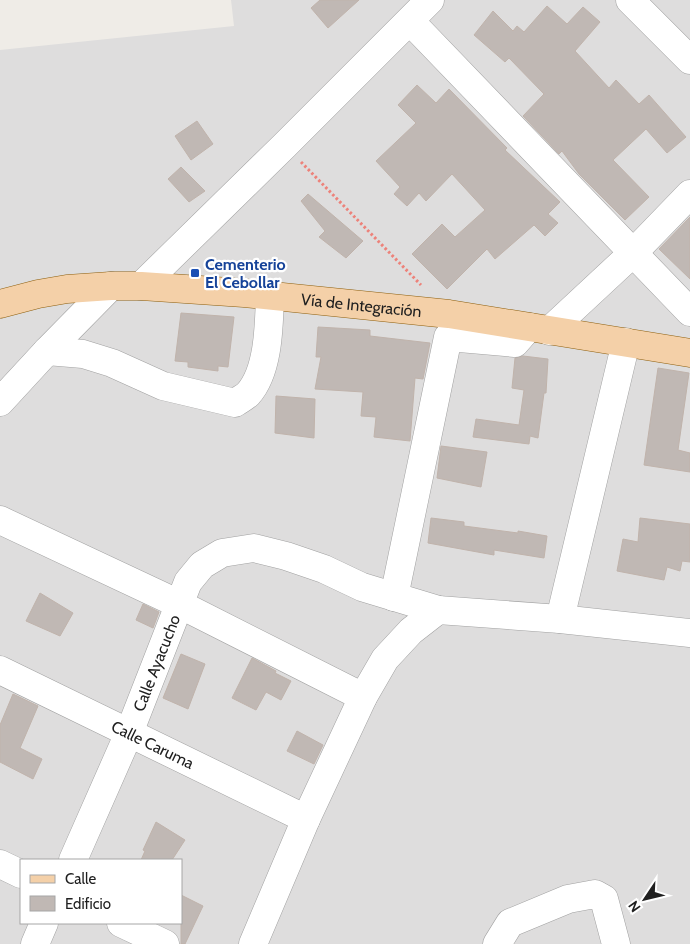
<svg xmlns="http://www.w3.org/2000/svg" width="690" height="944" font-family="Cabin,sans-serif">
	<style>
		.residential { fill: #dedddd; fill-rule: evenodd }
		.building { fill: #c0b8b4; stroke: #c0b3ab }
		.lines { fill: none; stroke-linecap: round; stroke-linejoin: round }
		.minor-casing { stroke: #a1a1a1; stroke-width: 29 }
		.major-casing { stroke: #8d5f0e; stroke-width: 29 }
		.path { stroke: #ed827a; stroke-width: 3; stroke-dasharray: 2.5 2.5; stroke-linecap: butt }
		.minor { stroke: #fff; stroke-width: 28 }
		.major { stroke: #f4d0a8; stroke-width: 28 }
		.transit-dot { fill: #1a4fb4; stroke: #fff; stroke-width: 2 }
		.labels { text-anchor: middle; stroke-width: 4.5; stroke-linejoin: round; paint-order: stroke }
		.transit-label { font-size: 16px; font-weight: bold; fill: #164399; stroke: #fff; text-anchor: start }
		.street-label { font-size: 16px; fill: #202020; stroke: #fff }
	</style>
	<rect width="100%" height="100%" fill="#efece7"/>
	<path class="residential" d="M 231,0 L 690,0 L 690,944 L 0,944 L 0,50 L 234,26 ZM 21,860 L 181,860 L 181,923 L 21,923 Z"/>
	<path class="building" d="M 320,0 L 359,0 L 328,28 L 311,8 Z
		M 547,6 L 567,24 L 583,7 L 600,22 L 575,51 L 609,88 L 616,80 L 639,104 L 649,95 L 686,137 L 667,153 L 646,129 L 613,160 L 649,197 L 625,220 L 579,174 L 562,151 L 559,154 L 523,116 L 544,94 L 509,58 L 505,62 L 474,35 L 493,11 L 513,31 L 517,26 L 524,32 Z
		M 417,85 L 436,103 L 449,89 L 507,148 L 505,150 L 560,202 L 548,214 L 558,223 L 545,236 L 534,225 L 495,259 L 487,249 L 447,289 L 412,254 L 442,224 L 455,237 L 485,210 L 452,174 L 426,201 L 419,193 L 407,206 L 394,194 L 400,187 L 376,161 L 416,123 L 398,105 Z
		M 197,121 L 213,144 L 191,160 L 175,136 Z
		M 181,167 L 205,191 L 189,202 L 168,179 Z
		M 308,194 L 363,241 L 346,258 L 319,237 L 325,231 L 301,201 Z
		M 690,217 L 690,279 L 659,249 Z
		M 181,313 L 234,317 L 228,367 L 218,366 L 218,371 L 188,367 L 188,362 L 175,361 Z
		M 318,327 L 370,330 L 370,336 L 430,343 L 423,379 L 415,378 L 410,441 L 374,437 L 376,417 L 361,416 L 363,392 L 315,389 L 321,357 L 316,357 Z
		M 523,356 L 548,359 L 546,393 L 544,393 L 538,438 L 530,436 L 529,444 L 473,437 L 476,419 L 519,425 L 524,390 L 512,388 L 515,358 Z
		M 658,368 L 689,373 L 678,450 L 690,453 L 690,472 L 644,465 Z
		M 276,396 L 315,399 L 314,438 L 275,433 Z
		M 441,446 L 487,452 L 481,487 L 437,478 Z
		M 431,518 L 464,522 L 464,526 L 518,533 L 518,531 L 547,536 L 544,558 L 494,550 L 494,555 L 428,543 Z
		M 640,518 L 690,524 L 690,562 L 682,561 L 680,571 L 667,567 L 664,580 L 617,571 L 623,539 L 638,542 Z
		M 40,593 L 73,613 L 60,636 L 26,621 Z
		M 143,604 L 159,612 L 153,628 L 136,620 Z
		M 181,654 L 205,664 L 188,709 L 163,698 Z
		M 252,658 L 276,671 L 275,673 L 291,681 L 281,700 L 266,692 L 256,710 L 232,698 Z
		M 13,694 L 38,706 L 20,748 L 42,759 L 33,779 L 0,762 L 0,725 Z
		M 297,731 L 323,745 L 314,764 L 287,751 Z
		M 156,822 L 185,840 L 172,860 L 141,860 L 145,851 L 143,850 Z
		M 181,895 L 203,906 L 185,944 L 181,944 Z"/>
	<g class="lines">
		<defs>
			<g id="minor">
				<path d="M 630,0 L 690,60"/>
				<path d="M 410,21 L 690,312"/>
				<path d="M 141,286 L 285,145 L 430,0"/>
				<path d="M 549,331 L 634,252 L 690,194"/>
				<path d="M 47,351 L 83,354 L 112,363 L 163,386 L 235,403 C 239,400 245,397 248,394 C 269,371 269,324 270,295"/>
				<path d="M 0,402 L 47,351 L 111,286"/>
				<path d="M 0,520 L 179,604 L 363,697"/>
				<path d="M 394,597 L 448,337 L 515,343 L 529,327"/>
				<path d="M 560,619 L 626,342"/>
				<path id="s1" d="M 0,670 L 306,819"/>
				<path id="s2" d="M 73,860 L 129,733 L 188,582 L 202,565 L 222,553 L 254,548 L 286,556 L 324,569 L 362,587 L 438,610 L 560,619 L 690,633"/>
				<path d="M 0,864 L 21,874"/>
				<path d="M 121,923 L 165,944"/>
				<path d="M 35,944 L 44,923"/>
				<path d="M 253,944 L 306,819 L 363,697 L 385,659 L 411,631 L 438,610"/>
				<path d="M 497,944 L 510,923 L 568,899 L 595,894 L 604,899 L 616,944"/>
			</g>
			<g id="major">
				<path id="s3" d="M 0,304 L 38,294 L 67,289 L 111,286 L 141,286 L 244,293 L 449,314 L 690,353"/>
			</g>
		</defs>
		<use href="#minor" class="minor-casing"/>
		<use href="#major" class="major-casing"/>
		<path class="path" d="M 301,162 L 421,285"/>
		<use href="#minor" class="minor"/>
		<use href="#major" class="major"/>
	</g>
	<rect class="transit-dot" x="190" y="268" width="10" height="10" rx="2.5"/>
	<g class="labels">
		<g class="transit-label">
			<text x="205" y="270">Cementerio<tspan x="205" dy="18">El Cebollar</tspan></text>
		</g>
		<g class="street-label">
			<text dy="6" stroke="none"><textPath href="#s3" startOffset="364">Vía de Integración</textPath></text>
			<text dy="6" stroke="none"><textPath href="#s2" startOffset="214">Calle Ayacucho</textPath></text>
			<text dy="6" stroke="none"><textPath href="#s1" startOffset="170">Calle Caruma</textPath></text>
		</g>
	</g>
	<rect x="20" y="859" width="162" height="65" fill="#ffffff" stroke="#a6a6a6"/>
	<rect x="30" y="875" width="25" height="8" fill="#f4d0a8" stroke="#a6a6a6"/>
	<text x="65" y="884" font-size="15" fill="#202020">Calle</text>
	<rect x="30" y="896" width="25" height="15" fill="#c0b8b4" stroke="#a6a6a6"/>
	<text x="65" y="909" font-size="15" fill="#202020">Edificio</text>
	<g transform="translate(645 899) rotate(235)" stroke="#ffffff" stroke-width="4" paint-order="stroke">
	<path d="M0-4L9 19L0 12L-9 19Z" fill="#202020"/>
	<text y="-8" font-size="14" font-weight="bold" text-anchor="middle" fill="#202020">N</text>
	</g>
</svg>
